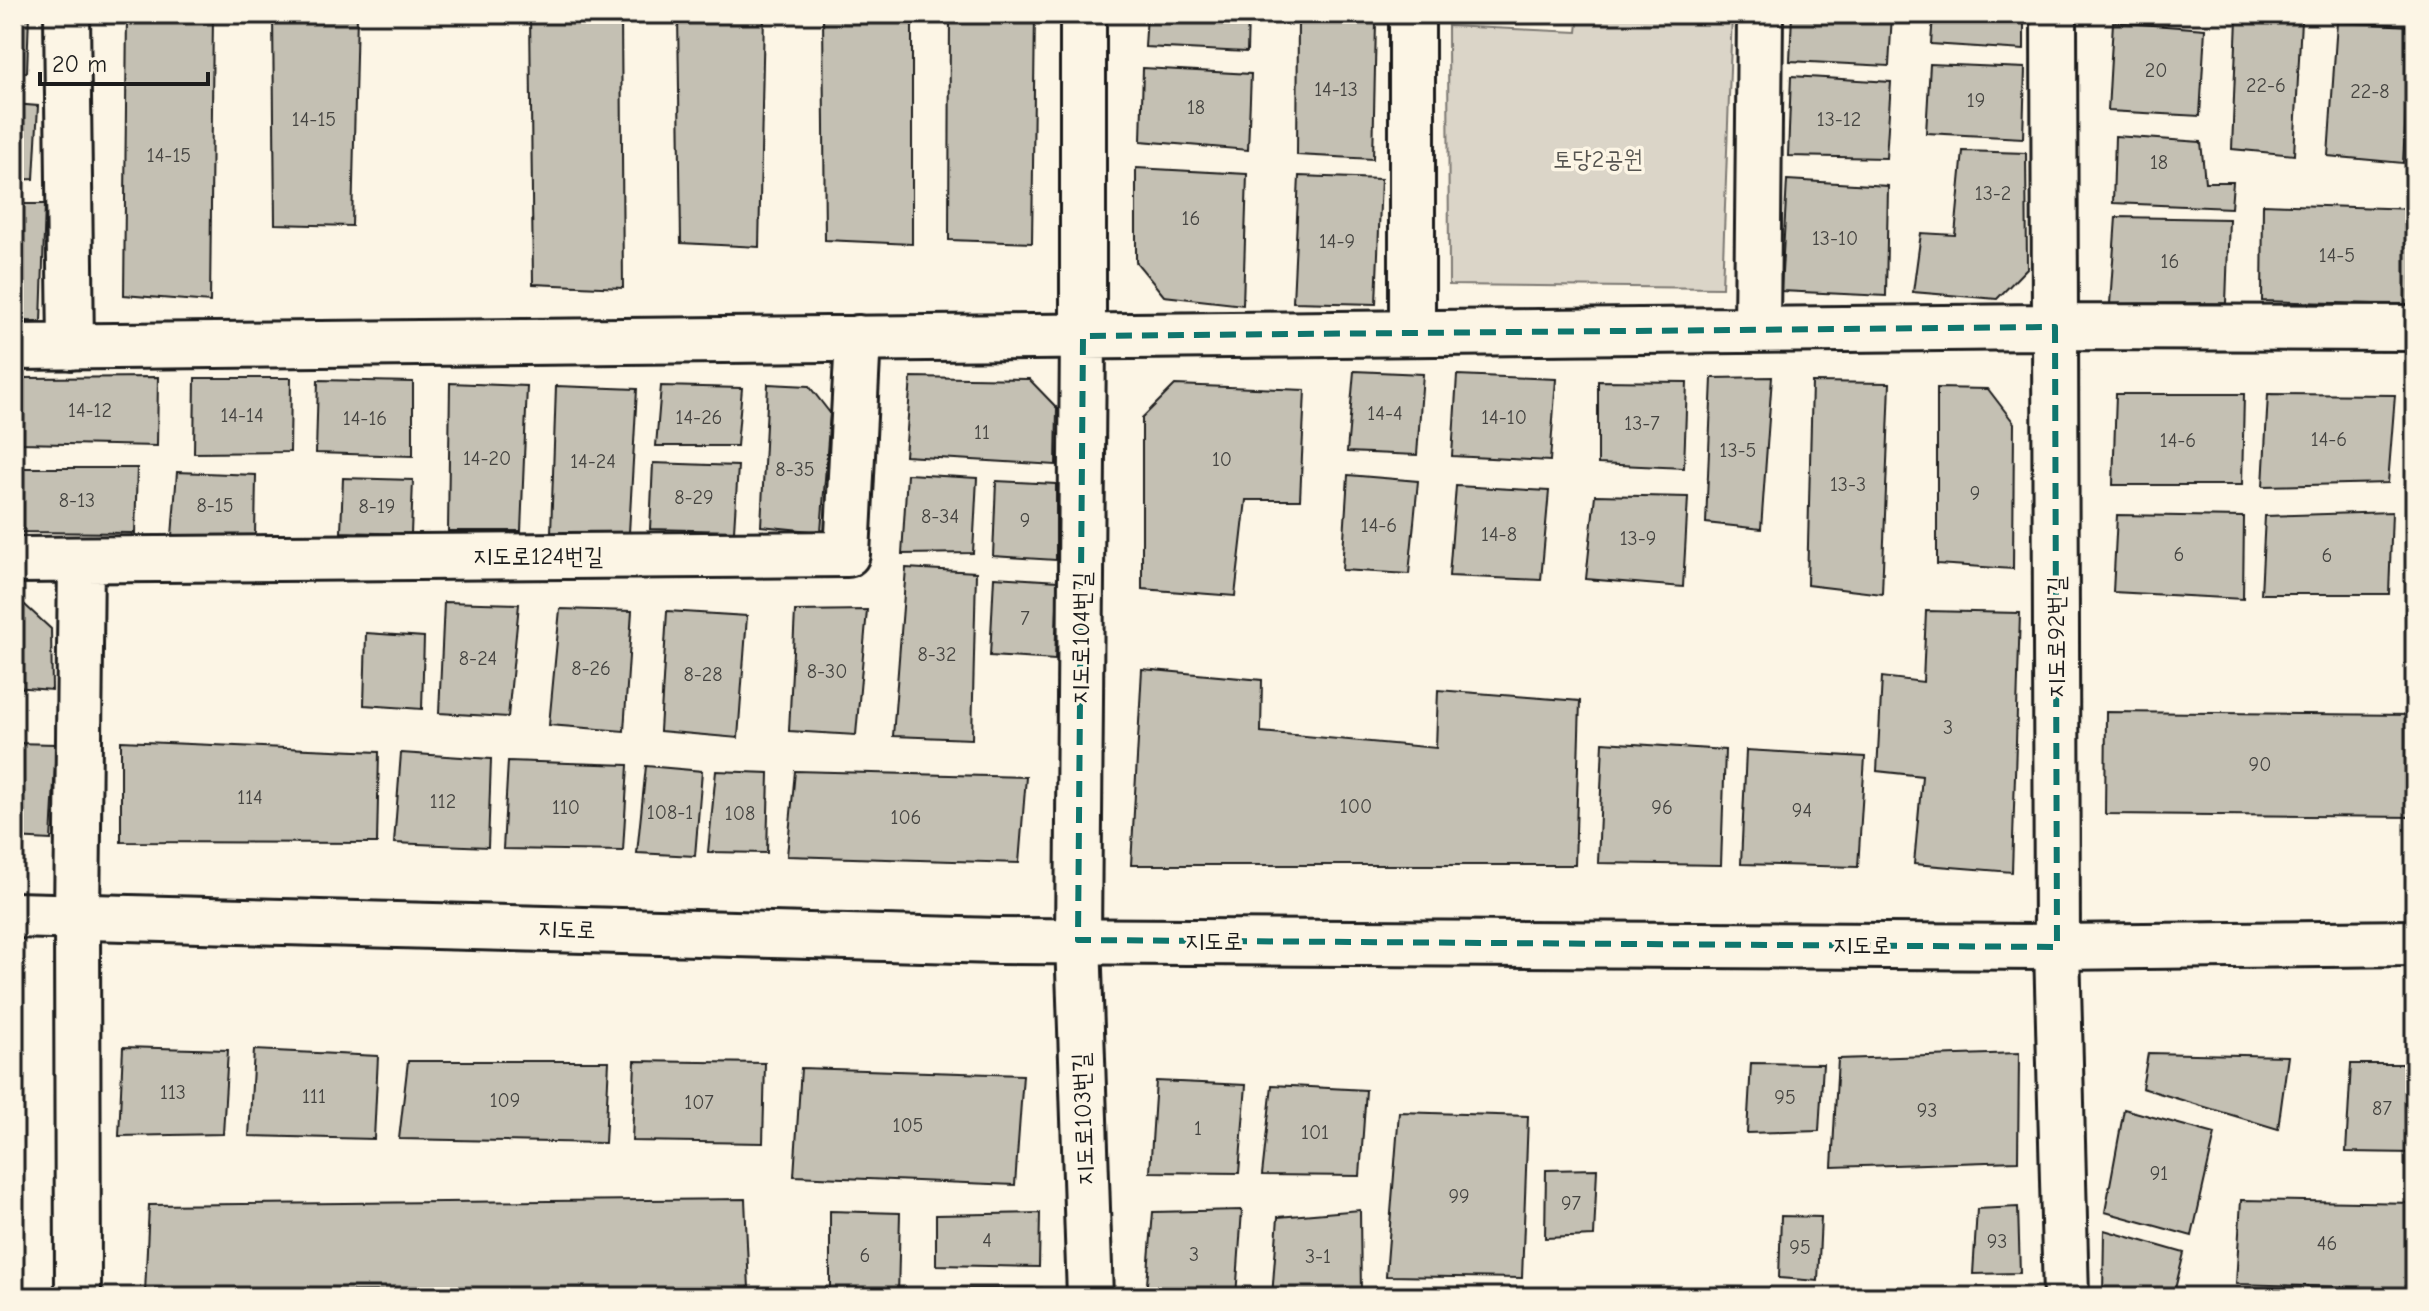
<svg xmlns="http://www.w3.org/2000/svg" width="2429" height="1311" font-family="'Comic Neue','Poor Story',sans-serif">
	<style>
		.green { fill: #dbd5c8; stroke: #7c7872; stroke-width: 2 }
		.building { fill: #c4c0b3; stroke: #1c1c1c; stroke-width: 2 }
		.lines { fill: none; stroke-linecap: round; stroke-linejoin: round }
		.street-casing { stroke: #1c1c1c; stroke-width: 50 }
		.secondary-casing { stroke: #1c1c1c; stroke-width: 50 }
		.street { stroke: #fcf5e5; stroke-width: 44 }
		.secondary { stroke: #fcf5e5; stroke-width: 44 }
		.marked { fill: none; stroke: #0f766e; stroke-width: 6; stroke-dasharray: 16 10; stroke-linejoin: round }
		.labels { text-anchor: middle; stroke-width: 7; stroke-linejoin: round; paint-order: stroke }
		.number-label { font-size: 20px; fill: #464542 }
		.park-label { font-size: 24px; fill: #555450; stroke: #fcf5e5 }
		.street-label { font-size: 24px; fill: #1c1c1c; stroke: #fcf5e5 }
	</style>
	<rect width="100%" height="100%" fill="#fcf5e5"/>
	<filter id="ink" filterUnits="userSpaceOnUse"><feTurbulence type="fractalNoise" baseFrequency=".0125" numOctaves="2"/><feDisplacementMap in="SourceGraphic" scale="16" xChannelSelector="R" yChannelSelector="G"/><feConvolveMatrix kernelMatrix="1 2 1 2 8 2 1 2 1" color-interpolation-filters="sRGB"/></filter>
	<g filter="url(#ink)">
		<path class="green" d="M 1579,14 L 1732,14 L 1722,288 L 1449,285 L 1448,26 L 1577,32 Z"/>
		<path class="building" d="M 14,14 L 29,14 L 27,72 L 14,73 Z
			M 127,14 L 213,14 L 210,302 L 124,295 Z
			M 273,14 L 357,14 L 352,226 L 275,224 Z
			M 530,14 L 621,14 L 623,288 L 533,284 Z
			M 678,14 L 764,14 L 759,247 L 681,243 Z
			M 823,14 L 912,14 L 912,244 L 825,240 Z
			M 950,14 L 1035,14 L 1032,243 L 949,240 Z
			M 1147,14 L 1248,14 L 1247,52 L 1145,47 Z
			M 1792,14 L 1892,14 L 1889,66 L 1790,61 Z
			M 1933,14 L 2024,14 L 2024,50 L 1931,44 Z
			M 2237,18 L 2301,20 L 2294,155 L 2232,149 Z
			M 1298,20 L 1376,22 L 1373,159 L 1297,155 Z
			M 2113,22 L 2205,29 L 2200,116 L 2108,111 Z
			M 2337,22 L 2411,26 L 2403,163 L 2328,156 Z
			M 1930,64 L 2025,68 L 2023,138 L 1926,133 Z
			M 1143,68 L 1251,74 L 1248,150 L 1141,141 Z
			M 1791,76 L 1891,82 L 1886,158 L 1788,156 Z
			M 14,104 L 38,106 L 34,179 L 14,180 Z
			M 2115,136 L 2201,142 L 2205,182 L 2233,182 L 2231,208 L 2113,203 Z
			M 1963,151 L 2026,153 L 2027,268 L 1997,299 L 1913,292 L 1921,233 L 1955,235 Z
			M 1136,168 L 1247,174 L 1243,305 L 1164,296 L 1136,262 Z
			M 1299,176 L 1381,179 L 1376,304 L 1293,302 Z
			M 1787,180 L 1888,186 L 1886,296 L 1781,291 Z
			M 14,204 L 45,204 L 41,322 L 14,320 Z
			M 2263,204 L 2414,209 L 2411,305 L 2262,301 Z
			M 2116,217 L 2229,219 L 2226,303 L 2110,304 Z
			M 1354,371 L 1423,374 L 1417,455 L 1347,452 Z
			M 1457,375 L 1556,379 L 1550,461 L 1452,456 Z
			M 158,377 L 157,446 L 21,443 L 24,378 Z
			M 911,377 L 1029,379 L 1057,408 L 1056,465 L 905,456 Z
			M 1772,377 L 1761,529 L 1706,523 L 1712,378 Z
			M 195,378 L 291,378 L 290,452 L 194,453 Z
			M 318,380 L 413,382 L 413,456 L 316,453 Z
			M 1598,381 L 1687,382 L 1684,468 L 1598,464 Z
			M 1812,382 L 1890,383 L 1882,594 L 1807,585 Z
			M 450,383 L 527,386 L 521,531 L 448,531 Z
			M 768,384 L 809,386 L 830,413 L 821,532 L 761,526 Z
			M 1175,385 L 1305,390 L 1300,500 L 1246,500 L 1235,596 L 1142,589 L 1142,418 Z
			M 556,386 L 637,389 L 629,533 L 551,533 Z
			M 661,386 L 742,388 L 737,446 L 656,446 Z
			M 1937,388 L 1988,389 L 2014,423 L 2013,569 L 1937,564 Z
			M 2116,394 L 2244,394 L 2242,485 L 2113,485 Z
			M 2268,394 L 2395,395 L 2388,483 L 2263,486 Z
			M 653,463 L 738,466 L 734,531 L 650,529 Z
			M 19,468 L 137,468 L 135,533 L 17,532 Z
			M 177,472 L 256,475 L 255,536 L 172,536 Z
			M 907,474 L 977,478 L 973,553 L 902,554 Z
			M 1348,475 L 1418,481 L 1409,574 L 1342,570 Z
			M 343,478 L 413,480 L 411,534 L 341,532 Z
			M 996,481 L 1056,484 L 1056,560 L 993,556 Z
			M 1456,486 L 1549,491 L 1541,580 L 1449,576 Z
			M 1595,495 L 1688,497 L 1683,587 L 1586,579 Z
			M 2392,512 L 2389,594 L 2261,594 L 2265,516 Z
			M 2117,515 L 2244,517 L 2243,599 L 2113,592 Z
			M 906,568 L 976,572 L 972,739 L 893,736 Z
			M 994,577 L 1058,581 L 1055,660 L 990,656 Z
			M 444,602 L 519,604 L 508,717 L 439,713 Z
			M 14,605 L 25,605 L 51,629 L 52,690 L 14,687 Z
			M 560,609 L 632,611 L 624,731 L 549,725 Z
			M 867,610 L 856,735 L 789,731 L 795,611 Z
			M 667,611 L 747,616 L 738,738 L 660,731 Z
			M 1926,611 L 2020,613 L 2012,872 L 1914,864 L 1922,776 L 1877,771 L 1882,677 L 1923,682 Z
			M 366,633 L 424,637 L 422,709 L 364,705 Z
			M 1142,669 L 1262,680 L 1261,732 L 1436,748 L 1438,690 L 1580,701 L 1575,865 L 1131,865 Z
			M 2106,712 L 2415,715 L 2415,817 L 2105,814 Z
			M 121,741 L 379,752 L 377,843 L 121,842 Z
			M 1603,742 L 1725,750 L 1721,865 L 1598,863 Z
			M 14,743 L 56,744 L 51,840 L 14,838 Z
			M 1746,750 L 1865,757 L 1858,867 L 1741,864 Z
			M 401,753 L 491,759 L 488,847 L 394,843 Z
			M 508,761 L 628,765 L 623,851 L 503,849 Z
			M 646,766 L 702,771 L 695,856 L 637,853 Z
			M 716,771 L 769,773 L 767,853 L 708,852 Z
			M 795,771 L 1026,777 L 1019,863 L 787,856 Z
			M 123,1047 L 228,1050 L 223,1134 L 119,1136 Z
			M 254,1050 L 378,1056 L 374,1139 L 249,1136 Z
			M 2019,1053 L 2018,1161 L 1832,1167 L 1838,1059 Z
			M 2148,1053 L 2288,1056 L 2278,1129 L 2142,1088 Z
			M 408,1061 L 609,1061 L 605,1143 L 399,1139 Z
			M 635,1061 L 765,1063 L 763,1143 L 632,1141 Z
			M 1751,1063 L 1823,1064 L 1819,1131 L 1747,1133 Z
			M 2351,1064 L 2415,1064 L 2415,1153 L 2346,1152 Z
			M 801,1068 L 1023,1075 L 1015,1185 L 794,1176 Z
			M 1156,1081 L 1246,1085 L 1239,1173 L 1150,1172 Z
			M 1272,1085 L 1366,1090 L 1360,1176 L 1262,1175 Z
			M 2124,1109 L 2215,1134 L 2192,1236 L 2105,1212 Z
			M 1399,1112 L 1528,1116 L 1522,1278 L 1386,1276 Z
			M 14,1148 L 18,1297 L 14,1297 Z
			M 1597,1169 L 1594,1236 L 1545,1238 L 1546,1170 Z
			M 745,1199 L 749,1289 L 145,1293 L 149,1205 Z
			M 2241,1200 L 2415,1203 L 2415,1289 L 2236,1284 Z
			M 2018,1207 L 2020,1273 L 1973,1274 L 1977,1209 Z
			M 1242,1210 L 1236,1297 L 1146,1296 L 1153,1212 Z
			M 1360,1210 L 1361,1296 L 1272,1297 L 1278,1217 Z
			M 830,1211 L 900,1213 L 898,1297 L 830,1297 Z
			M 1040,1213 L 1039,1267 L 936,1265 L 936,1215 Z
			M 1781,1216 L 1821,1217 L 1818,1281 L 1779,1278 Z
			M 2104,1230 L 2184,1253 L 2173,1297 L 2103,1297 Z
			M 1042,1288 L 1042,1297 L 935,1297 L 935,1289 Z"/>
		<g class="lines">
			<defs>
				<path id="street" d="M 67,14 L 71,347
					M 1083,14 L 1083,336 L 1078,940 L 1090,1297
					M 2054,14 L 2057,947 L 2066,1297
					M 1757,329 L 1760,14
					M 1412,333 L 1412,14
					M 14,347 L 2055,327 L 2415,328
					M 14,560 L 847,554 L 858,338
					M 78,1297 L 77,917 L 81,560"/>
				<path id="secondary" d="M 14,915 L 998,941 L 2057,947 L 2415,943"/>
			</defs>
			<use href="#street" class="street-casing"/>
			<use href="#secondary" class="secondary-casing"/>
			<use href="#street" class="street"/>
			<use href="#secondary" class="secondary"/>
		</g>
	</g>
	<path class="marked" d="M 2055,327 L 2057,947 L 1078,940 L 1083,336 Z"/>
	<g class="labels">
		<g class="number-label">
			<text x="2156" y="77">20</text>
			<text x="2266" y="92">22-6</text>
			<text x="1336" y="96">14-13</text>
			<text x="2370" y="98">22-8</text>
			<text x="1976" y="107">19</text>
			<text x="1196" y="114">18</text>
			<text x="314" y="126">14-15</text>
			<text x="1839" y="126">13-12</text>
			<text x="169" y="162">14-15</text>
			<text x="2159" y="169">18</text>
			<text x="1993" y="200">13-2</text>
			<text x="1191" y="225">16</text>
			<text x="1835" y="245">13-10</text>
			<text x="1337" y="248">14-9</text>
			<text x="2337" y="262">14-5</text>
			<text x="2170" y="268">16</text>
			<text x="90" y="417">14-12</text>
			<text x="1385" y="420">14-4</text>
			<text x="242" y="422">14-14</text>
			<text x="699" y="424">14-26</text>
			<text x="1504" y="424">14-10</text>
			<text x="365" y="425">14-16</text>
			<text x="1642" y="430">13-7</text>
			<text x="982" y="439">11</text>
			<text x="2329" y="446">14-6</text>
			<text x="2178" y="447">14-6</text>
			<text x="1738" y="457">13-5</text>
			<text x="487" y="465">14-20</text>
			<text x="1222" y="466">10</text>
			<text x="593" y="468">14-24</text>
			<text x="795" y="476">8-35</text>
			<text x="1848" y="491">13-3</text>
			<text x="1975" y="500">9</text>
			<text x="694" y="504">8-29</text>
			<text x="77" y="507">8-13</text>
			<text x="215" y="512">8-15</text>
			<text x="377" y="513">8-19</text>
			<text x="940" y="523">8-34</text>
			<text x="1025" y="527">9</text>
			<text x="1379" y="532">14-6</text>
			<text x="1499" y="541">14-8</text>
			<text x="1638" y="545">13-9</text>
			<text x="2179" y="561">6</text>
			<text x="2327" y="562">6</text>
			<text x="1025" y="625">7</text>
			<text x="937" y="661">8-32</text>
			<text x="478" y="665">8-24</text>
			<text x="591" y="675">8-26</text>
			<text x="827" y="678">8-30</text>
			<text x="703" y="681">8-28</text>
			<text x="1948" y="734">3</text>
			<text x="2260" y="771">90</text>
			<text x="250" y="804">114</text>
			<text x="443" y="808">112</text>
			<text x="1356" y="813">100</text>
			<text x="566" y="814">110</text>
			<text x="1662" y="814">96</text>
			<text x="1802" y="817">94</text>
			<text x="670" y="819">108-1</text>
			<text x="740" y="820">108</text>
			<text x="906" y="824">106</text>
			<text x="173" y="1099">113</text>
			<text x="314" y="1103">111</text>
			<text x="1785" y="1104">95</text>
			<text x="505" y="1107">109</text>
			<text x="699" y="1109">107</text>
			<text x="2382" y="1115">87</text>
			<text x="1927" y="1117">93</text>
			<text x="908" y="1132">105</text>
			<text x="1198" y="1135">1</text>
			<text x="1315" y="1139">101</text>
			<text x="2159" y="1180">91</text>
			<text x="1459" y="1203">99</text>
			<text x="1571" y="1210">97</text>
			<text x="987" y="1247">4</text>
			<text x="1997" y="1248">93</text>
			<text x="2327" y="1250">46</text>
			<text x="1800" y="1254">95</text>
			<text x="1194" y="1261">3</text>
			<text x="865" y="1262">6</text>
			<text x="1318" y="1263">3-1</text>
		</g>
		<g class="park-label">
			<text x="1598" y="167">토당2공원</text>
		</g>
		<g class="street-label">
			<text x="538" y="564">지도로124번길</text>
			<text transform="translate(2056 637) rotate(-90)" y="8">지도로92번길</text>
			<text transform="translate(1081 638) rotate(-89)" y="8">지도로104번길</text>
			<text transform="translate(567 929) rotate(2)" y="8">지도로</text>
			<text x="1214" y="949">지도로</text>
			<text x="1862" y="953">지도로</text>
			<text transform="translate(1083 1119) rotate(-92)" y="8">지도로103번길</text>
		</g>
	</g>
	<rect width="2429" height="1311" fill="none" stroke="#fcf5e5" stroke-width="48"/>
	<rect x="24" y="24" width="2381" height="1263" fill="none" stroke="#1c1c1c" stroke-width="3" filter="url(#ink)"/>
	<path d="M40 72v12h168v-12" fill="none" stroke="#1c1c1c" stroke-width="4"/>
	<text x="52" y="72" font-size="24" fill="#1c1c1c" stroke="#fcf5e5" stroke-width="6" paint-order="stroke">20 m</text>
</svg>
